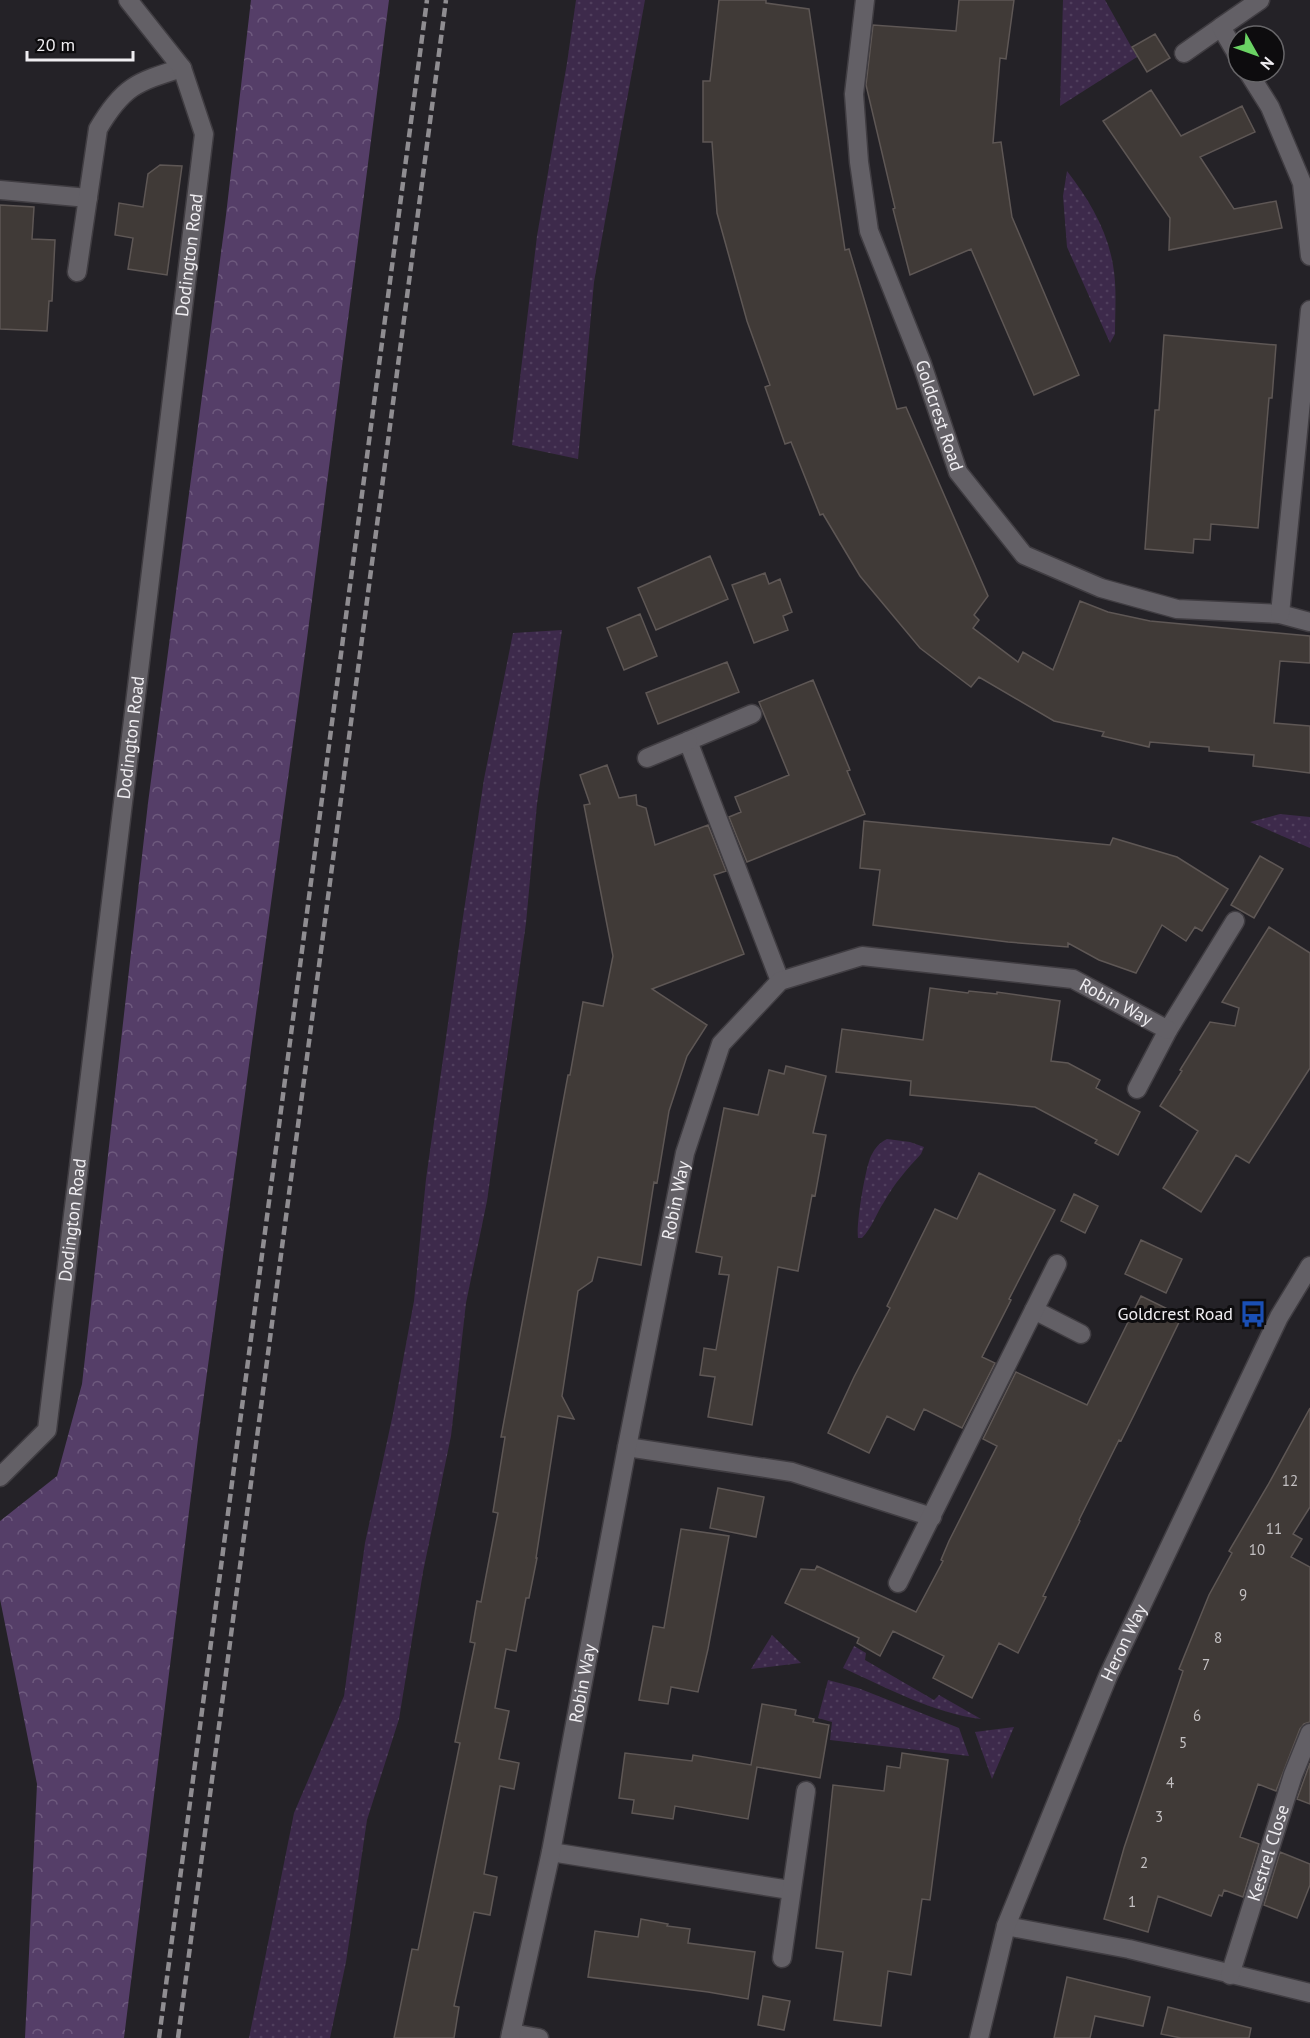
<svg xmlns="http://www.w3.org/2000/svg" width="1310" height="2038" font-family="'PT Sans',sans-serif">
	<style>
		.green { fill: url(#green-dots) }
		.forest { fill: url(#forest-crowns) }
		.building { fill: #403a37; stroke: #5e5755; stroke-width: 1.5 }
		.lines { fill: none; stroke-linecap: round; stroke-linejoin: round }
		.service-casing { stroke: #403d42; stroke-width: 21 }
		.minor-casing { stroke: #403d42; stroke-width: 21 }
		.tertiary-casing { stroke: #403d42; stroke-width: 21 }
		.service { stroke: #636066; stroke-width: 18 }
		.minor { stroke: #636066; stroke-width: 18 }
		.tertiary { stroke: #636066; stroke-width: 18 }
		.rail { stroke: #8f8d91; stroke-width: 4.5; stroke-dasharray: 9 4.5; stroke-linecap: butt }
		.labels { text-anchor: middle; stroke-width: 6; stroke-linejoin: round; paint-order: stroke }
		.number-label { font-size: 15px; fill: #c3c0c2 }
		.street-label { font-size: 18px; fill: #efedf1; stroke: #0d0c0e }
		.poi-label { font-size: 18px; fill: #efedf1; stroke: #0d0c0e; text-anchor: end }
	</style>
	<defs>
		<pattern id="green-dots" width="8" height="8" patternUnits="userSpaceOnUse" patternTransform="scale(1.5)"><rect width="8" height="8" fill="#3d2a4b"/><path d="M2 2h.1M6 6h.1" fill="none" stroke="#503f5d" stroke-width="1.8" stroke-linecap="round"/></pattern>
		<pattern id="forest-crowns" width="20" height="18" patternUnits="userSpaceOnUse" patternTransform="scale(1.5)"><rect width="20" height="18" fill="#553e68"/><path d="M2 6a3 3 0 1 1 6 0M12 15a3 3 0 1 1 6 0" fill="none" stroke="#6e5a7e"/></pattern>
	</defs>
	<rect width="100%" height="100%" fill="#242227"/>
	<path class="green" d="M 576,0 L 645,0 L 594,282 L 578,459 L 512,445 L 537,236 L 567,63 Z
		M 1063,0 L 1105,0 L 1137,57 L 1060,106 Z
		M 1067,171 C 1088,198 1107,229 1113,265 C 1117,287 1115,312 1115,334 L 1110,343 L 1067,247 L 1063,196 Z
		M 562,630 L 537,804 L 526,923 L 487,1201 L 466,1303 L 451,1436 L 423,1572 L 399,1719 L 367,1820 L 346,1962 L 330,2038 L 249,2038 L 294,1813 L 344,1696 L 365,1543 L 393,1414 L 414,1301 L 426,1179 L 463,917 L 484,779 L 513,633 Z
		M 1280,814 L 1310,817 L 1310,848 L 1250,822 Z
		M 887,1139 L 910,1142 L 924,1147 L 921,1154 C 907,1169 894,1184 884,1202 C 876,1214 872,1228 862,1238 L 858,1238 C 856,1224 865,1169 871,1156 C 875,1148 879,1143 887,1139 Z
		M 772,1635 L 801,1663 L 751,1669 Z
		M 854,1646 L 866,1653 L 865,1660 L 934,1700 L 939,1695 L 981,1719 C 933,1713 887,1688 843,1668 Z
		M 828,1680 L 858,1688 L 959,1728 L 969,1756 L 830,1740 L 832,1722 L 818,1718 Z
		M 1014,1727 L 992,1779 L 975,1732 Z"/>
	<path class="forest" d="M 251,0 L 389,0 L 307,639 L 198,1439 L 124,2038 L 25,2038 L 37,1784 L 0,1599 L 0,1521 L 57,1476 L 82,1384 L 148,803 L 226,215 Z"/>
	<path class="building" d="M 719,0 L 766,0 L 766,3 L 809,9 L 845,250 L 849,249 L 897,409 L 906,407 L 988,596 L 974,615 L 979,620 L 973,628 L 1018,662 L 1023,652 L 1053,670 L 1080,601 L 1108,612 L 1150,621 L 1310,636 L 1310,663 L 1280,661 L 1274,723 L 1310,726 L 1310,773 L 1253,766 L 1254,755 L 1209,751 L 1209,747 L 1150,742 L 1149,747 L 1102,736 L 1104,732 L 1054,721 L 979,677 L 971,687 L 920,648 L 860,576 L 823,514 L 820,515 L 791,442 L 785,444 L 765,387 L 770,385 L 747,321 L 717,213 L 712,142 L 703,142 L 703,81 L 710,81 Z
		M 959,0 L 1014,0 L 1006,59 L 1000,58 L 993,143 L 1001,142 L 1012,217 L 1079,375 L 1034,395 L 971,249 L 910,275 L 893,209 L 895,208 L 866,85 L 873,25 L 956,31 Z
		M 1155,34 L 1170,58 L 1147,72 L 1132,47 Z
		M 1151,90 L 1181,136 L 1242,106 L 1255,132 L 1200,157 L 1234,209 L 1276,201 L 1282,228 L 1169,250 L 1170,218 L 1103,121 Z
		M 160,165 L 182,166 L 167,275 L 128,269 L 133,238 L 115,235 L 119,203 L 143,207 L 148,174 Z
		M 0,205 L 34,207 L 32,239 L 55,240 L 52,301 L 49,301 L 47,331 L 0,329 Z
		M 1164,335 L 1276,345 L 1272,398 L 1269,398 L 1258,528 L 1211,524 L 1210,540 L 1194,539 L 1193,553 L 1145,549 L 1155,410 L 1159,410 Z
		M 710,556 L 728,599 L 656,630 L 638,588 Z
		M 765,573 L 769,584 L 780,579 L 792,612 L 783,616 L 788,630 L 754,643 L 732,585 Z
		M 640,614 L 657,656 L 624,670 L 607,628 Z
		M 727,662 L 739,692 L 658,724 L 646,693 Z
		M 813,680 L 850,770 L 847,771 L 865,814 L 747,862 L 729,817 L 741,812 L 735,797 L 789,775 L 759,702 Z
		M 607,765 L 619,798 L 636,795 L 637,805 L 646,808 L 655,845 L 708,825 L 726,871 L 714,875 L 744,954 L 652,989 L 707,1025 L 687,1056 L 669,1111 L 657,1183 L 654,1182 L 641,1265 L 598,1257 L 592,1281 L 578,1291 L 562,1396 L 574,1419 L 558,1416 L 536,1558 L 537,1558 L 529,1598 L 526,1598 L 516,1651 L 506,1649 L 495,1708 L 509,1711 L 499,1759 L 519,1763 L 514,1789 L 500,1786 L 484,1874 L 497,1877 L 490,1915 L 474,1912 L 454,2006 L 459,2007 L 454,2038 L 394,2038 L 412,1949 L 418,1950 L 460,1743 L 455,1742 L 475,1643 L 470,1642 L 477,1601 L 481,1602 L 498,1513 L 493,1512 L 505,1437 L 501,1437 L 568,1075 L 570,1075 L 583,1002 L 603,1006 L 613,956 L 584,805 L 590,804 L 580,775 Z
		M 864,821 L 1110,845 L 1113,838 L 1177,857 L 1228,889 L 1202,931 L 1195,927 L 1186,941 L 1162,925 L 1136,973 L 1099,960 L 1068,943 L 1068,947 L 1008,942 L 873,925 L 880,870 L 860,868 Z
		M 1260,856 L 1283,869 L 1254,918 L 1231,905 Z
		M 1269,927 L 1310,953 L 1310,1068 L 1249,1163 L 1236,1155 L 1201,1212 L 1163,1188 L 1198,1131 L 1160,1106 L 1182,1071 L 1180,1070 L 1210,1022 L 1235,1026 L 1239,1008 L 1222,1002 Z
		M 930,988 L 968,993 L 969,991 L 997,994 L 997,992 L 1060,1001 L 1051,1061 L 1068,1063 L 1100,1080 L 1096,1088 L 1140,1112 L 1118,1155 L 1095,1143 L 1097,1140 L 1035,1107 L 910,1095 L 911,1081 L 836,1072 L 842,1029 L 923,1040 Z
		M 786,1066 L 826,1076 L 813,1133 L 826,1135 L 815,1196 L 812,1195 L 798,1271 L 778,1267 L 752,1425 L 708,1417 L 715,1377 L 700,1375 L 702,1362 L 704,1348 L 716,1350 L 729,1275 L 719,1274 L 722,1257 L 696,1252 L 724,1108 L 758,1115 L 769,1070 L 784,1074 Z
		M 979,1173 L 1055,1210 L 1009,1299 L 1011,1300 L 982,1357 L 995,1363 L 962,1428 L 924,1409 L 914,1430 L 887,1416 L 869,1453 L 828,1433 L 854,1377 L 890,1308 L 887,1306 L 935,1209 L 957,1219 Z
		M 1074,1194 L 1098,1206 L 1085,1233 L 1061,1221 Z
		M 1141,1240 L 1182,1259 L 1166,1293 L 1125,1274 Z
		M 1141,1296 L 1182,1316 L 1135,1413 L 1121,1441 L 1119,1440 L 1079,1520 L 1080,1521 L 1043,1596 L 1046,1597 L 1018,1653 L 999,1643 L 972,1698 L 933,1678 L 944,1656 L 893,1631 L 880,1656 L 857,1643 L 859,1638 L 785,1603 L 801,1569 L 815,1570 L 817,1566 L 916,1612 L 943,1561 L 941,1560 L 949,1541 L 997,1446 L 983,1439 L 1016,1372 L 1087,1405 Z
		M 1310,1408 L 1310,1507 L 1293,1534 L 1302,1539 L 1291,1557 L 1310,1567 L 1310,1722 L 1304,1724 L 1300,1729 L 1276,1791 L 1258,1784 L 1240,1837 L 1259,1844 L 1243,1897 L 1224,1890 L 1222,1896 L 1219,1895 L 1211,1916 L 1158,1896 L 1148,1932 L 1104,1919 L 1124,1848 L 1183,1671 L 1179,1669 L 1209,1595 L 1232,1553 L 1229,1551 L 1268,1485 Z
		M 718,1488 L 764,1497 L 756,1537 L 710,1528 Z
		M 681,1529 L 729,1536 L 708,1649 L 698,1692 L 671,1687 L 668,1704 L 639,1700 L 653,1626 L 664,1628 Z
		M 762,1704 L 796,1710 L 795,1715 L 814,1719 L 813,1722 L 829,1725 L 820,1778 L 757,1767 L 748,1819 L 675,1806 L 673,1819 L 632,1813 L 634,1800 L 619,1798 L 625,1753 L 692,1761 L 693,1755 L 751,1765 Z
		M 902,1753 L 948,1760 L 930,1900 L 922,1899 L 911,1975 L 888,1971 L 881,2026 L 834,2020 L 843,1952 L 816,1948 L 833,1785 L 884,1791 L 887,1766 L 900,1768 Z
		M 1310,1763 L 1310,1804 L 1297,1799 Z
		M 1280,1852 L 1310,1864 L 1310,1885 L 1297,1918 L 1264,1905 Z
		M 641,1919 L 668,1924 L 667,1926 L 690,1929 L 688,1943 L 755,1952 L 748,1999 L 708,1992 L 588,1977 L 595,1931 L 638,1937 Z
		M 1067,1977 L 1150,1997 L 1143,2026 L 1095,2016 L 1090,2038 L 1054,2038 Z
		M 763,1996 L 790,2001 L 784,2030 L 758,2025 Z
		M 1168,2007 L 1251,2028 L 1249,2038 L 1181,2038 L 1161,2034 Z"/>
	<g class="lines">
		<defs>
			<g id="service">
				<path d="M 0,190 L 88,198"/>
				<path d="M 77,272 L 98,129 C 123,86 137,82 182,68"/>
				<path id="s1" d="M 0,1477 L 47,1430 L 204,134 L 182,68 L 128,0"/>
			</g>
			<g id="minor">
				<path id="s2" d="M 865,0 L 854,94 L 859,162 L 869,231 L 922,364 L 958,472 L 1024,555 L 1101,588 L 1177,609 L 1280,614 L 1310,622"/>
				<path d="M 1184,53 L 1221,27"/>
				<path d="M 1238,56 L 1221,27 L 1260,0"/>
				<path d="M 1248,72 L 1270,107 L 1302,183 L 1310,256"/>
				<path d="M 1280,614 L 1310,310"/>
				<path d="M 752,714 L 688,741 L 780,981"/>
				<path d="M 647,758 L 688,741"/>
				<path d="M 1137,1089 L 1168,1030 L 1235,921"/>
				<path d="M 1034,1310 L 1081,1334"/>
				<path d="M 627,1447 L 792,1472 L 932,1517"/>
				<path d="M 898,1583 L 1057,1264"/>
				<path d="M 551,1852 L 790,1890"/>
				<path d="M 1006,1926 L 1129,1949 L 1310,1993"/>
				<path d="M 782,1958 L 806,1791"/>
				<path id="s3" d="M 1230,1975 L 1293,1775 L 1310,1733"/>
				<path d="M 511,2033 L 539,2038"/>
				<path id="s4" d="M 510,2038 L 551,1852 L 627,1447 L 685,1153 L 721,1044 L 780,981 L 862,956 L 1073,979 L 1168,1030"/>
			</g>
			<g id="tertiary">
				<path id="s5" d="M 979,2038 L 1006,1926 L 1108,1676 L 1279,1317 L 1310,1266"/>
			</g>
		</defs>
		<use href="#service" class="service-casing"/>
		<use href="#minor" class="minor-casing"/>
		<use href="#tertiary" class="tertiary-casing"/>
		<use href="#service" class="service"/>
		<use href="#minor" class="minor"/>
		<use href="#tertiary" class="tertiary"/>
		<path class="rail" d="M 159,2038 L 427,0
			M 178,2038 L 446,0"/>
	</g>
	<defs>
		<symbol id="bus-bare" viewBox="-9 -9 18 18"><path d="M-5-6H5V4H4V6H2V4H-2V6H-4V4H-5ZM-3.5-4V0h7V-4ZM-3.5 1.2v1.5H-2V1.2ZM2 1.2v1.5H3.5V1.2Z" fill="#1a4fb4" stroke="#0d0c0e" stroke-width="2.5" paint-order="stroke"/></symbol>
	</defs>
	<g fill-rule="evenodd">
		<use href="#bus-bare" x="1234" y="1295" width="38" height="38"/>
	</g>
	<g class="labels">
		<g class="number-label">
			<text x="1290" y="1486">12</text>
			<text x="1274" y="1534">11</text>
			<text x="1257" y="1555">10</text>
			<text x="1243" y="1600">9</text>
			<text x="1218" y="1643">8</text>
			<text x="1206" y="1670">7</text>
			<text x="1197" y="1721">6</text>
			<text x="1183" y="1748">5</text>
			<text x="1170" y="1788">4</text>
			<text x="1159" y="1822">3</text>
			<text x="1144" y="1868">2</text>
			<text x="1132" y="1907">1</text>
		</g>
		<g class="street-label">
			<text dy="6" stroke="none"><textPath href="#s1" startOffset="1250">Dodington Road</textPath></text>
			<text dy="6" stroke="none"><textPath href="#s2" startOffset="430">Goldcrest Road</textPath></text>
			<text dy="6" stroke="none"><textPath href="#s1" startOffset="764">Dodington Road</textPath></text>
			<text dy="6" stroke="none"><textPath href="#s4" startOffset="1450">Robin Way</textPath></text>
			<text dy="6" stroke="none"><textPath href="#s4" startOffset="854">Robin Way</textPath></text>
			<text dy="6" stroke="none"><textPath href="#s1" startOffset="278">Dodington Road</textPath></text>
			<text dy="6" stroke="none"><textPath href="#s5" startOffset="422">Heron Way</textPath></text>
			<text dy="6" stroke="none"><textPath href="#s4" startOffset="362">Robin Way</textPath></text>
			<text dy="6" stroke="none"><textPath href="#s3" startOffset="128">Kestrel Close</textPath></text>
		</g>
		<g class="poi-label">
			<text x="1233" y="1320">Goldcrest Road</text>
		</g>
	</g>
	<g transform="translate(1256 54) rotate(130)"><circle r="28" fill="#0d0c0e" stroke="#676669" stroke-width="1.5"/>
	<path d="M0-4.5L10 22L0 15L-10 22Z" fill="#6ad364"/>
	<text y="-9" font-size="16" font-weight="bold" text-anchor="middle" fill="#efedf1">N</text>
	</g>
	<path d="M27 51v9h106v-9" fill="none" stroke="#efedf1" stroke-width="3"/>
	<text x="36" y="51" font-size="18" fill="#efedf1" stroke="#0d0c0e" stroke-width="4.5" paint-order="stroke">20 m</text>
</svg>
